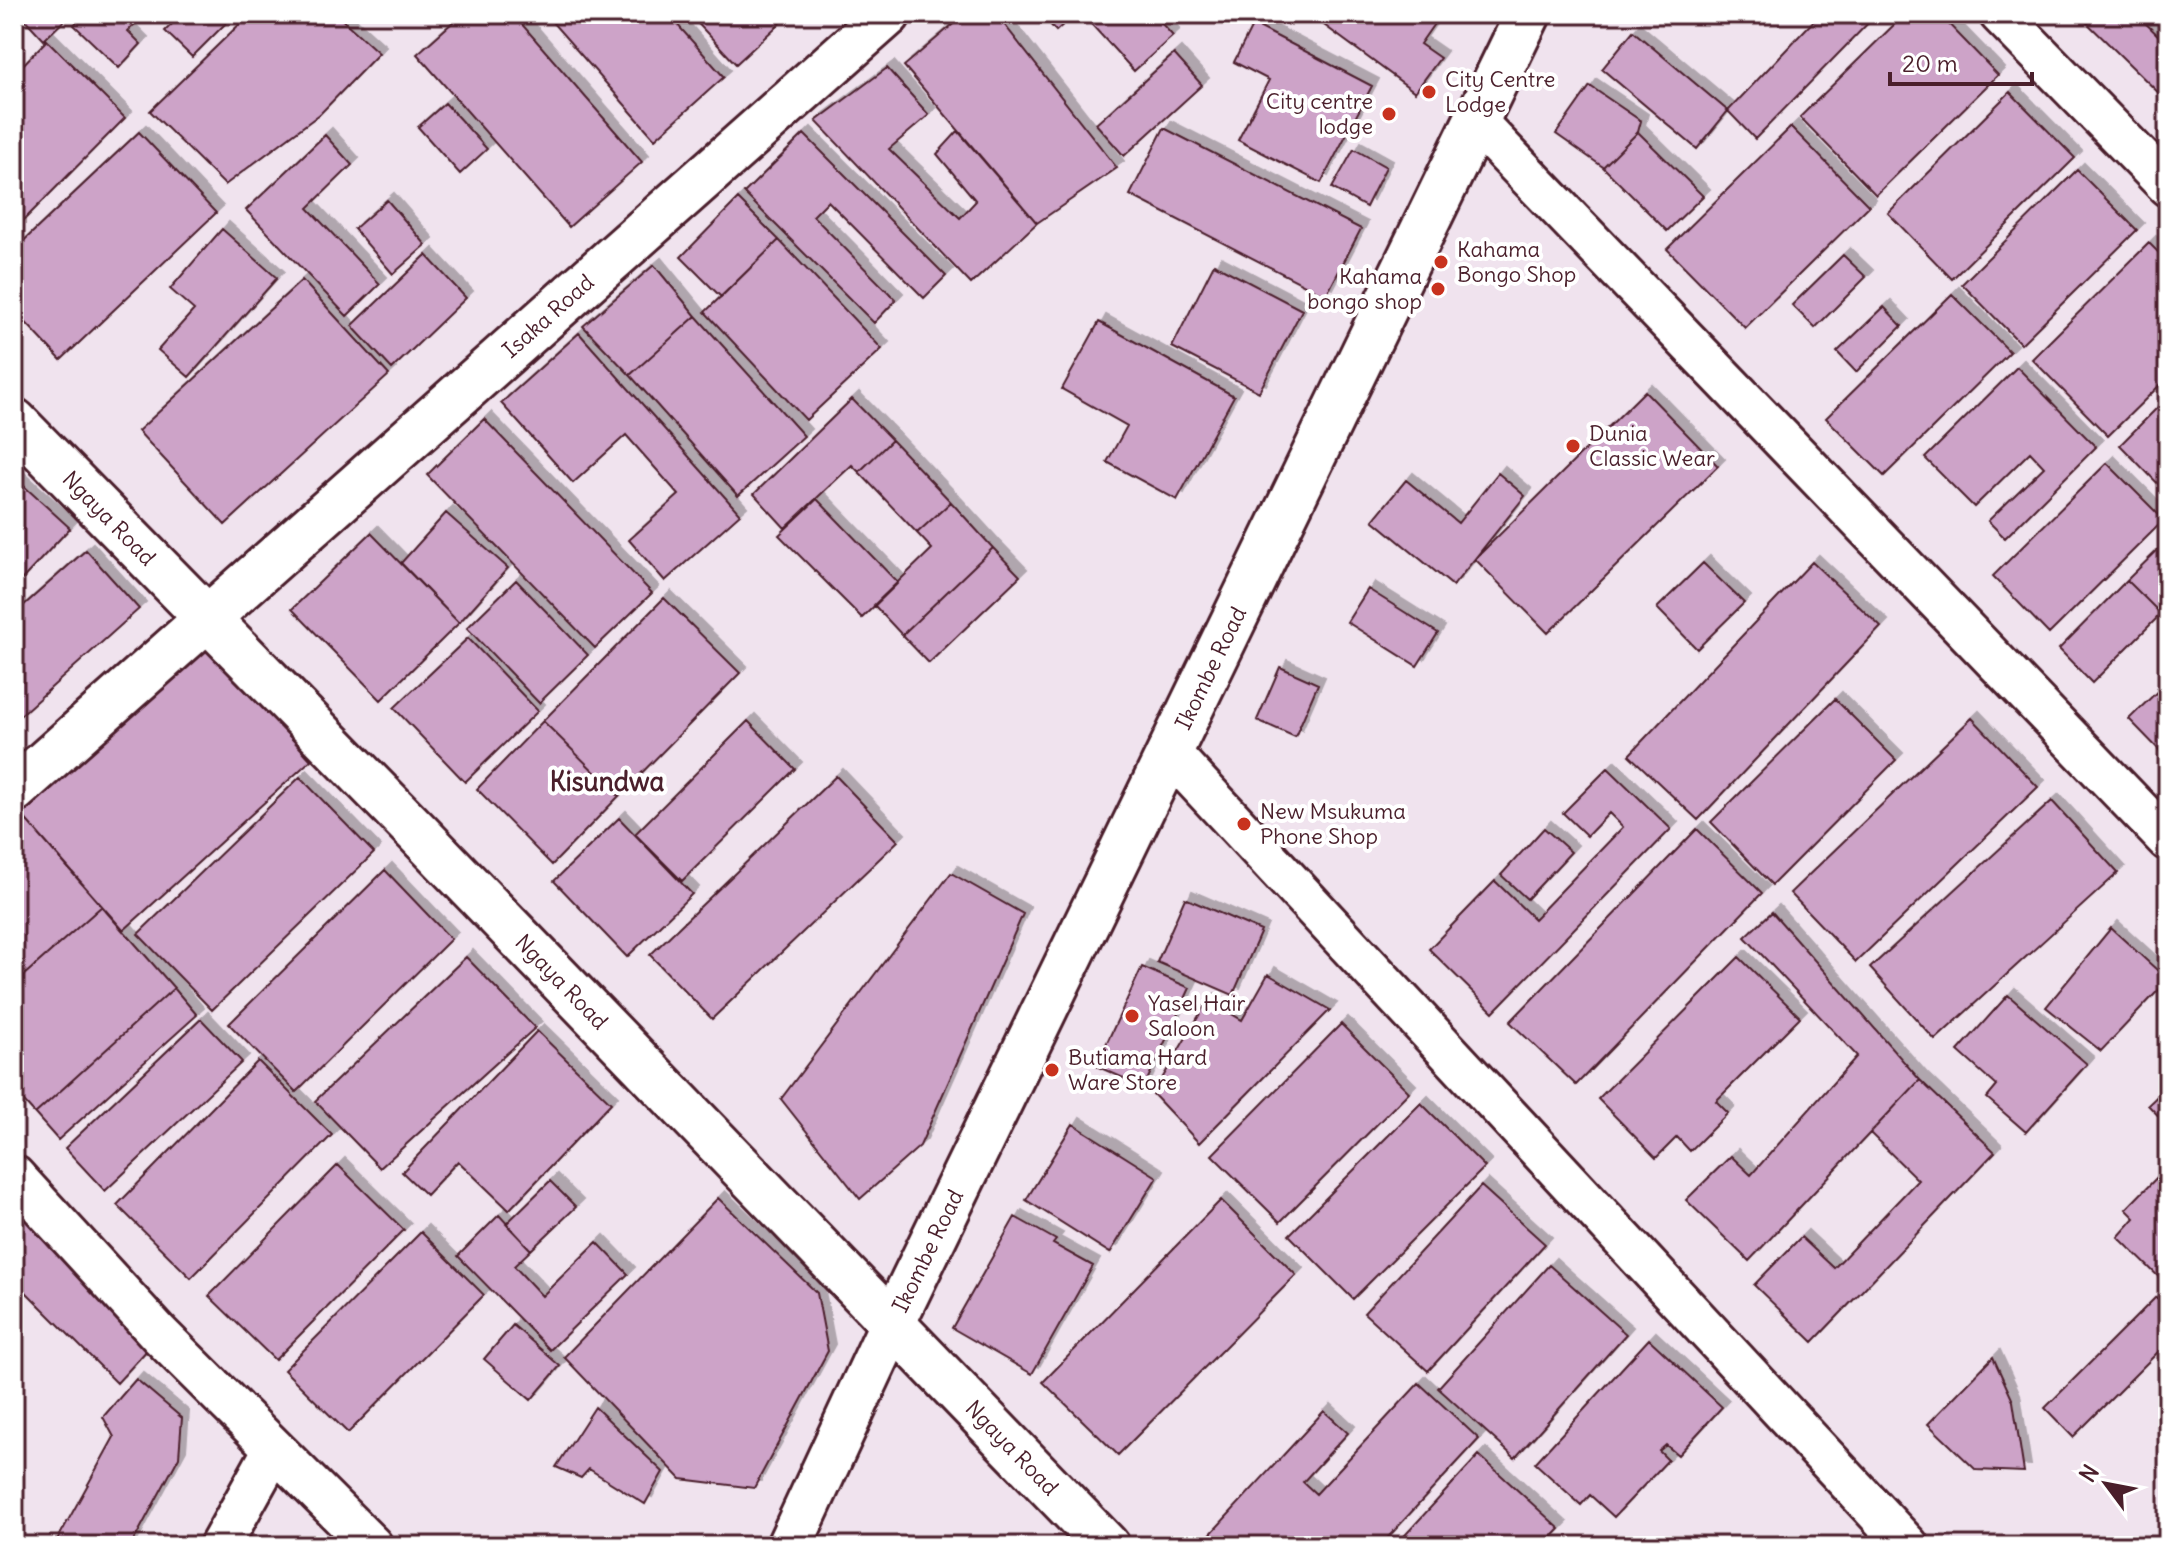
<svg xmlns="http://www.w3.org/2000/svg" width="2182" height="1560" font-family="Delius,sans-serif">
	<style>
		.building { fill: #cda3c8; stroke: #4a1f2b; stroke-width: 2; filter: url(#shadow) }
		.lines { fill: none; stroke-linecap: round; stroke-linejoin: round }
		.minor-casing { stroke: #4a1f2b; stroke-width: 46 }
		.tertiary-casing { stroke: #4a1f2b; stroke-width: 50 }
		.minor { stroke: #fff; stroke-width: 40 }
		.tertiary { stroke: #fff; stroke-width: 44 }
		.poi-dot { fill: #c8321e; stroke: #fff; stroke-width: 3 }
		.labels { text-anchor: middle; stroke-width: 8; stroke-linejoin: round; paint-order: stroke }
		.poi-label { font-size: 22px; fill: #4a1f2b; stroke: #fff; text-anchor: start }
		.street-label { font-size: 22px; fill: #4a1f2b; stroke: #fff }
		.quarter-label { font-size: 26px; font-weight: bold; fill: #4a1f2b; stroke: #fff }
	</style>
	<defs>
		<filter id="shadow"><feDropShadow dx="7" dy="-7" stdDeviation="0" flood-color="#0004"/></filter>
	</defs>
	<rect width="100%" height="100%" fill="#f0e3ee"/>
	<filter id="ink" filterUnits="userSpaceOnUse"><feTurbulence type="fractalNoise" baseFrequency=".0125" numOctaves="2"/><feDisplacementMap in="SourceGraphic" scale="16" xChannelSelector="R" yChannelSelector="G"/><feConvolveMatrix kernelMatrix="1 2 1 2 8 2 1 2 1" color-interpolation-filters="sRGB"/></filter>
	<g filter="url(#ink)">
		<path class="building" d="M 20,14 L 71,14 L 44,40 Z
			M 84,14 L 145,14 L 128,31 L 141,44 L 119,68 L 74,25 Z
			M 182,14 L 235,14 L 192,57 L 165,31 Z
			M 250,14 L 336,14 L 379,53 L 320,114 L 225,185 L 150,111 Z
			M 462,14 L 513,14 L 642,162 L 569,227 L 417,54 Z
			M 545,14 L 668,14 L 724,77 L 655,139 Z
			M 689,14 L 790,14 L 736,64 Z
			M 965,14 L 996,14 L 1117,168 L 1037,223 L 904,66 Z
			M 1041,14 L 1075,14 L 1056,31 Z
			M 1082,14 L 1153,14 L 1173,36 L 1134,71 Z
			M 1309,14 L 1427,14 L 1436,21 L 1420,44 L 1440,58 L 1415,92 Z
			M 1820,14 L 1877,14 L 1755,139 L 1728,111 Z
			M 1905,14 L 1939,14 L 1998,75 L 1876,195 L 1800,117 Z
			M 2078,14 L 2136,14 L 2168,45 L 2168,102 Z
			M 1253,24 L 1372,86 L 1321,183 L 1238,140 L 1269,80 L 1234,62 Z
			M 1633,31 L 1728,111 L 1697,149 L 1602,69 Z
			M 47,40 L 125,118 L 14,230 L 14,74 Z
			M 1174,54 L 1202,85 L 1124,156 L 1096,124 Z
			M 887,68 L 929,115 L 889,149 L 960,218 L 976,201 L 937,154 L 958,131 L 1037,223 L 971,284 L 816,121 Z
			M 1590,86 L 1641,121 L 1638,132 L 1603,167 L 1556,134 Z
			M 2010,92 L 2075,158 L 1952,279 L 1888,213 Z
			M 445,103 L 487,149 L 460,174 L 418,127 Z
			M 1791,127 L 1869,206 L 1745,328 L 1667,249 Z
			M 1164,128 L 1361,229 L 1326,296 L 1130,195 Z
			M 139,132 L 216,213 L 61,360 L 14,310 L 14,250 Z
			M 1638,132 L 1703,196 L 1667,231 L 1603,167 Z
			M 804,134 L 946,276 L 924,298 L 828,201 L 813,216 L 896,300 L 874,323 L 744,193 Z
			M 325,135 L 352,165 L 308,208 L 380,284 L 347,316 L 246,210 Z
			M 1354,149 L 1386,167 L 1366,207 L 1332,188 Z
			M 2077,170 L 2137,230 L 2021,344 L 1962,284 Z
			M 738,199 L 779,240 L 721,297 L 681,257 Z
			M 387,200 L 426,245 L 393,274 L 354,229 Z
			M 222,229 L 277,278 L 189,377 L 158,350 L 194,310 L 170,289 Z
			M 779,240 L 882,349 L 806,420 L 705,312 Z
			M 2149,243 L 2168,262 L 2168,377 L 2108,436 L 2032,359 Z
			M 426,255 L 466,298 L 392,369 L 352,326 Z
			M 1843,255 L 1866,277 L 1815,328 L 1792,305 Z
			M 1214,264 L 1302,310 L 1259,392 L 1172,347 Z
			M 654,265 L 696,316 L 630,375 L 583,326 Z
			M 302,280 L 389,375 L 225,525 L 138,431 Z
			M 1952,294 L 2010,352 L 1884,476 L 1826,418 Z
			M 1884,307 L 1902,326 L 1856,372 L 1837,352 Z
			M 696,316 L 804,436 L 738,496 L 630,375 Z
			M 1099,322 L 1234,396 L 1177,500 L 1107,462 L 1127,426 L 1062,389 Z
			M 579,333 L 740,514 L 665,581 L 629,540 L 679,495 L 626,435 L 573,483 L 501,403 Z
			M 2017,367 L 2096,447 L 2005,538 L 1988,521 L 2044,467 L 2030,452 L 1974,507 L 1925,458 Z
			M 1645,391 L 1718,466 L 1548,633 L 1475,559 Z
			M 2168,397 L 2168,494 L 2120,445 Z
			M 852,399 L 892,440 L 859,472 L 852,465 L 785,528 L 754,494 Z
			M 484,419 L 652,593 L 595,648 L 427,475 Z
			M 892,440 L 951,502 L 917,533 L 859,472 Z
			M 2107,463 L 2164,520 L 2049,634 L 1993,576 Z
			M 1498,473 L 1525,496 L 1453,586 L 1373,520 L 1406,480 L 1458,523 Z
			M 14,477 L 70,528 L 14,588 Z
			M 817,499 L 898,583 L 862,618 L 779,535 Z
			M 951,502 L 993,548 L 902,635 L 874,605 L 932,549 L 917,533 Z
			M 446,513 L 508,568 L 459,623 L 401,563 Z
			M 371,533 L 459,623 L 381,700 L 292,609 Z
			M 2168,540 L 2168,621 L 2127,580 Z
			M 993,548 L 1020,576 L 929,663 L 902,635 Z
			M 86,550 L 139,609 L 14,721 L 14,614 Z
			M 1812,562 L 1881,627 L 1698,820 L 1629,755 Z
			M 1703,563 L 1744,603 L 1697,649 L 1657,608 Z
			M 516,580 L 588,655 L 539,703 L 467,628 Z
			M 2127,580 L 2161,614 L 2092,683 L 2059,649 Z
			M 1368,589 L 1438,633 L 1417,666 L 1347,622 Z
			M 664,598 L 740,673 L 619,796 L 543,721 Z
			M 468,638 L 538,711 L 465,782 L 394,708 Z
			M 207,645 L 311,760 L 123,931 L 21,814 Z
			M 1280,667 L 1318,684 L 1295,737 L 1257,720 Z
			M 2168,681 L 2168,759 L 2129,719 Z
			M 1835,699 L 1896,760 L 1772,885 L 1711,822 Z
			M 1972,718 L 2038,787 L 1856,962 L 1790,893 Z
			M 543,721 L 619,796 L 552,865 L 477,789 Z
			M 748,721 L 795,769 L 682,881 L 635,834 Z
			M 1608,768 L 1671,829 L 1493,1012 L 1429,949 L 1495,881 L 1534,919 L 1623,827 L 1609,813 L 1587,836 L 1563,813 Z
			M 836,776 L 898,841 L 712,1019 L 650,955 Z
			M 300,777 L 374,853 L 212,1010 L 138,934 Z
			M 2052,801 L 2118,873 L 1935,1040 L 1870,968 Z
			M 21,814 L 102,906 L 14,984 L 14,820 Z
			M 619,818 L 692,894 L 627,957 L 554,881 Z
			M 1544,828 L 1571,852 L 1527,899 L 1501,875 Z
			M 1697,829 L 1762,893 L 1576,1085 L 1510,1022 Z
			M 385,870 L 451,939 L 296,1092 L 229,1024 Z
			M 951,873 L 1023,914 L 920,1146 L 860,1199 L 781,1099 Z
			M 1185,898 L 1261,931 L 1233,995 L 1157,962 Z
			M 102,906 L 174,988 L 35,1114 L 14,1091 L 14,984 Z
			M 1772,912 L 1920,1080 L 1749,1261 L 1686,1200 L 1731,1156 L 1751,1175 L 1857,1056 L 1745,937 Z
			M 2111,928 L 2168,980 L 2101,1051 L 2046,1007 Z
			M 466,957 L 535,1028 L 380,1168 L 315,1101 Z
			M 1739,957 L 1800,1017 L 1716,1101 L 1728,1113 L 1690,1151 L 1677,1137 L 1656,1158 L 1598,1099 Z
			M 1142,967 L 1190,988 L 1144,1087 L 1096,1066 Z
			M 1268,974 L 1330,1010 L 1199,1143 L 1153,1094 L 1208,1000 L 1242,1020 Z
			M 174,988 L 197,1015 L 58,1140 L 35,1114 Z
			M 2008,995 L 2087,1064 L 2026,1132 L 1987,1098 L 1997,1086 L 1958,1051 Z
			M 201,1019 L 242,1062 L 105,1191 L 65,1148 Z
			M 1341,1024 L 1409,1092 L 1280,1222 L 1212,1155 Z
			M 537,1031 L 611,1103 L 509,1210 L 458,1161 L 426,1195 L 402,1172 Z
			M 258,1061 L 332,1135 L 191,1278 L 117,1205 Z
			M 1920,1080 L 1995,1152 L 1813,1342 L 1754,1285 L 1801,1237 L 1834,1268 L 1918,1180 L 1870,1133 Z
			M 2168,1086 L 2168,1126 L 2148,1105 Z
			M 1421,1103 L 1485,1167 L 1353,1299 L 1289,1235 Z
			M 1073,1124 L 1157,1177 L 1110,1253 L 1026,1200 Z
			M 338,1165 L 404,1230 L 275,1360 L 209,1296 Z
			M 2168,1166 L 2168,1286 L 2118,1237 L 2135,1218 L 2126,1209 Z
			M 550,1181 L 576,1207 L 531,1250 L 506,1224 Z
			M 1481,1186 L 1545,1244 L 1428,1371 L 1364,1313 Z
			M 718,1198 L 817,1293 L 828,1351 L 754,1488 L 681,1479 L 564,1357 Z
			M 1221,1200 L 1296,1275 L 1118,1455 L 1043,1382 Z
			M 14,1206 L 149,1348 L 117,1383 L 14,1280 Z
			M 499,1215 L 531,1250 L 514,1266 L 542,1296 L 597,1242 L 628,1274 L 550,1350 L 458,1256 Z
			M 1015,1217 L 1056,1240 L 1053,1244 L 1093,1266 L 1032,1374 L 952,1328 Z
			M 421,1232 L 484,1295 L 348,1433 L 284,1370 Z
			M 1549,1265 L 1626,1334 L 1515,1458 L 1438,1388 Z
			M 2156,1297 L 2168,1308 L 2168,1342 L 2073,1437 L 2045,1408 Z
			M 513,1325 L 560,1366 L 531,1400 L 484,1359 Z
			M 1649,1339 L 1722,1407 L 1678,1455 L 1666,1445 L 1659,1451 L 1668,1460 L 1614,1517 L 1590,1495 L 1581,1505 L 1535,1463 Z
			M 1993,1357 L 2013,1401 L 2024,1472 L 1976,1470 L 1928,1424 Z
			M 136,1379 L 182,1418 L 179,1457 L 131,1546 L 54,1546 L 114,1437 L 103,1417 Z
			M 1419,1383 L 1479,1439 L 1380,1546 L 1212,1546 L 1205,1540 L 1324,1411 L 1348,1433 L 1303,1482 L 1316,1494 Z
			M 595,1407 L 663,1472 L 645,1504 L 589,1469 L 581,1478 L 556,1467 Z
			M 1479,1455 L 1560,1529 L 1544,1546 L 1395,1546 Z"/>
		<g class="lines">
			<defs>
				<path id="minor" d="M 2000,14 L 2168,186
					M 1476,122 L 2168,840
					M 1169,752 L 1908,1546
					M 14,1176 L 159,1334 L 372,1546
					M 220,1546 L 274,1449"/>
				<g id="tertiary">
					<path id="s1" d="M 14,421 L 418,833 L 1107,1546"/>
					<path id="s2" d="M 14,790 L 888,14"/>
					<path id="s3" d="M 789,1546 L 893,1322 L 1528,14"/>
				</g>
			</defs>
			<use href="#minor" class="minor-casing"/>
			<use href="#tertiary" class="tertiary-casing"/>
			<use href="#minor" class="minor"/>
			<use href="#tertiary" class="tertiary"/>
		</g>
	</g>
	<g class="poi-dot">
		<circle cx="1429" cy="92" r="8"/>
		<circle cx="1389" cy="114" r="8"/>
		<circle cx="1441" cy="262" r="8"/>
		<circle cx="1438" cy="289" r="8"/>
		<circle cx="1573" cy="446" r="8"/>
		<circle cx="1244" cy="824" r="8"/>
		<circle cx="1132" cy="1016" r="8"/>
		<circle cx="1052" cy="1070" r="8"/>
	</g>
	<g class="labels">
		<g class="poi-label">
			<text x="1445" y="87">City Centre<tspan x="1445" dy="25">Lodge</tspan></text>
			<text x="1373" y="109" text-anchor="end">City centre<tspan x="1373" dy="25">lodge</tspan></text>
			<text x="1457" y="257">Kahama<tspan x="1457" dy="25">Bongo Shop</tspan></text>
			<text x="1422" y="284" text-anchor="end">Kahama<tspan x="1422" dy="25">bongo shop</tspan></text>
			<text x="1589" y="441">Dunia<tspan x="1589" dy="25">Classic Wear</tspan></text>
			<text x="1260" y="819">New Msukuma<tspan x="1260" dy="25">Phone Shop</tspan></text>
			<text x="1148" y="1011">Yasel Hair<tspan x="1148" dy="25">Saloon</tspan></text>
			<text x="1068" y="1065">Butiama Hard<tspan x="1068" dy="25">Ware Store</tspan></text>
		</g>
		<g class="street-label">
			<text dy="8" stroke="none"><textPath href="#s2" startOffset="714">Isaka Road</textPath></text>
			<text dy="8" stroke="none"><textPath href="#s1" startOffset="136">Ngaya Road</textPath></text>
			<text dy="8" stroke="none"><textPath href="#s3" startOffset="974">Ikombe Road</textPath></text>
			<text dy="8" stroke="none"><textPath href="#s1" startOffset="784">Ngaya Road</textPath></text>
			<text dy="8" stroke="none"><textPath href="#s3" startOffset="326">Ikombe Road</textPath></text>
			<text dy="8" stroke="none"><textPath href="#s1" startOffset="1432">Ngaya Road</textPath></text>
		</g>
		<g class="quarter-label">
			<text x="607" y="791">Kisundwa</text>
		</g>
	</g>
	<rect width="2182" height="1560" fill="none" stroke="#fff" stroke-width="48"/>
	<rect x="24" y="24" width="2134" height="1512" fill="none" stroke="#4a1f2b" stroke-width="3" filter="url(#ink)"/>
	<g transform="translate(2106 1484) rotate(302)" stroke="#ffffff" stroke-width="6" paint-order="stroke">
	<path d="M0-6L14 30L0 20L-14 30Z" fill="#4a1f2b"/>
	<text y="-12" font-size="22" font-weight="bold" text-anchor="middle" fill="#4a1f2b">N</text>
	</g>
	<path d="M1890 72v12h142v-12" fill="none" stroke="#4a1f2b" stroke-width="4"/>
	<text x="1902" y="72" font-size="24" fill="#4a1f2b" stroke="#ffffff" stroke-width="6" paint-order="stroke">20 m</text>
</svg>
